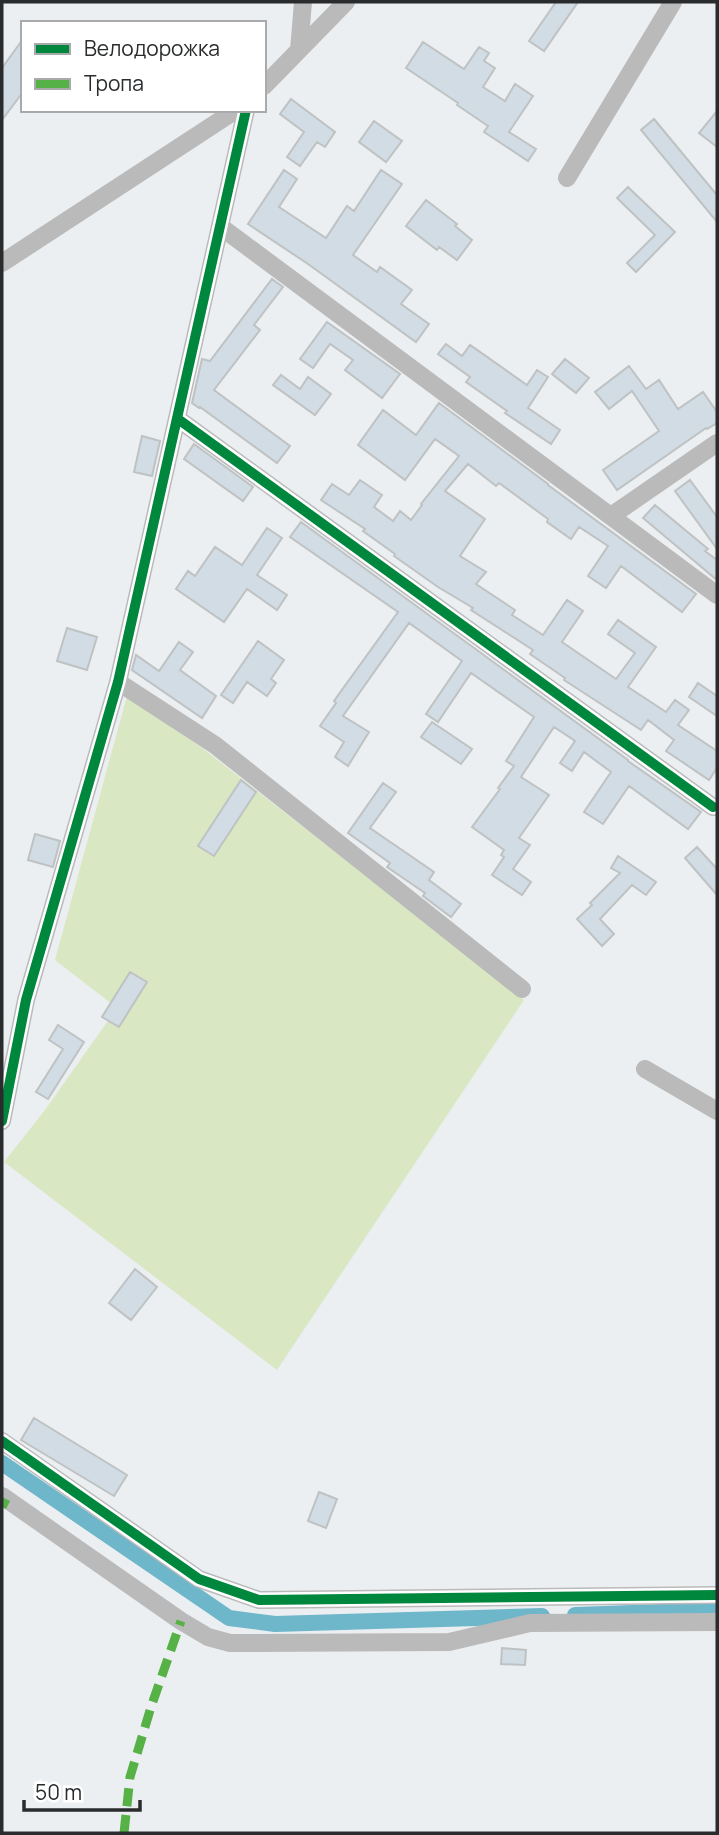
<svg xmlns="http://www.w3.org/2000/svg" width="719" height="1835" font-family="Manrope,sans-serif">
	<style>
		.green { fill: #d9e7c3 }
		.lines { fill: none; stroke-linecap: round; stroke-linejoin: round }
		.canal { stroke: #6eb6ca; stroke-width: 16 }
		.building { fill: #d2dce4; stroke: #bfc2c3; stroke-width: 2 }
		.street { stroke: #bbbaba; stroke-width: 18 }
		.quiet { stroke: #56b246; stroke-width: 9; stroke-dasharray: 18 9; stroke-linecap: butt }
		.cycleway-casing { stroke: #fff; stroke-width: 15 }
		.cycleway { stroke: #00873e; stroke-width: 10 }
	</style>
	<rect width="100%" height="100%" fill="#eceff1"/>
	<path class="green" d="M 127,696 L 201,747 L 524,1000 L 277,1370 L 4,1162 L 45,1110 L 117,1008 L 55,960 Z"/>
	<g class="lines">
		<path class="canal" d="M 2,1463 L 229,1618 L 275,1624 L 542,1616
			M 575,1615 L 717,1610"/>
	</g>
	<path class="building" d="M 556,2 L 578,2 L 544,51 L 529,41 Z
		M 23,39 L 23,92 L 2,120 L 2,68 Z
		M 423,42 L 464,69 L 479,47 L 489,53 L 484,61 L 495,68 L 483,87 L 505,101 L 515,84 L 533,96 L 509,132 L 536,149 L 528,161 L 484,132 L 488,126 L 457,105 L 458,103 L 406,68 Z
		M 291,99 L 335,132 L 325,147 L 317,142 L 300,166 L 287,157 L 304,132 L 280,114 Z
		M 717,111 L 717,147 L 699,133 Z
		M 654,119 L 717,195 L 717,222 L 641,130 Z
		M 374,121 L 402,141 L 386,162 L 359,142 Z
		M 284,170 L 297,179 L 279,207 L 326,238 L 347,206 L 354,211 L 381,170 L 402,184 L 353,255 L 377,272 L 380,267 L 412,290 L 401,304 L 429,324 L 416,342 L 308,264 L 248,224 Z
		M 628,187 L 675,232 L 636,272 L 627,263 L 655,235 L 617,198 Z
		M 426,200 L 457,224 L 455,226 L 472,240 L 457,260 L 439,247 L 437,250 L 406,226 Z
		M 272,279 L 283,287 L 254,325 L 260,330 L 214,390 L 290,446 L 277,463 L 200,407 L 199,408 L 192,403 L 202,359 L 210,361 Z
		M 327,322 L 400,374 L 382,398 L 345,370 L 353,360 L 330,344 L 313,368 L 300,359 Z
		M 446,344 L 462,356 L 470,345 L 527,385 L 537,370 L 548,377 L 528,408 L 560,430 L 551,444 L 505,413 L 507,411 L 466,382 L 470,377 L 438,354 Z
		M 565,359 L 589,378 L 576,393 L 552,374 Z
		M 629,366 L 646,389 L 659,380 L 678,409 L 703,392 L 717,412 L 717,423 L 707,429 L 706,428 L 617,490 L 603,470 L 659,431 L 632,391 L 609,409 L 595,392 Z
		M 281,375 L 300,389 L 308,377 L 331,394 L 315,415 L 273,385 Z
		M 439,403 L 548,484 L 548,485 L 696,594 L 682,612 L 621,566 L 606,588 L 588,576 L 608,546 L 579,527 L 571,539 L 547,522 L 548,519 L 499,483 L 496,486 L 468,464 L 445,491 L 485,519 L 460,556 L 486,572 L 476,584 L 515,610 L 512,615 L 543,635 L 567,600 L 583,611 L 562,642 L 616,679 L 635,653 L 608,634 L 618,620 L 656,647 L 628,687 L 666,712 L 675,700 L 689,710 L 678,725 L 717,751 L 717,768 L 709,780 L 666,751 L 674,740 L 648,720 L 641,730 L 564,680 L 565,678 L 530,654 L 533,650 L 471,610 L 473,608 L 438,587 L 394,556 L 395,554 L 363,531 L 365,529 L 321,500 L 332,484 L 349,495 L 360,480 L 382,495 L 374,507 L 393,521 L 400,511 L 411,520 L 422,505 L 421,504 L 459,456 L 435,439 L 405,480 L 358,445 L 383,410 L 416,435 Z
		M 142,436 L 160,441 L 152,476 L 134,472 Z
		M 194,444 L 253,487 L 243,501 L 184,459 Z
		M 690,480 L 717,517 L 717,549 L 675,491 Z
		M 655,505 L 708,549 L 705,551 L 717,560 L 717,580 L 643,518 Z
		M 301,522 L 628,760 L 628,761 L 701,812 L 688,829 L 629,786 L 603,824 L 584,812 L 611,772 L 584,752 L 572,771 L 560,763 L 575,741 L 554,727 L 521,777 L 549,795 L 519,838 L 530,845 L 513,869 L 531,882 L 522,895 L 492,875 L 504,857 L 501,855 L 504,850 L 472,827 L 500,789 L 498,788 L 514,766 L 506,761 L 534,717 L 471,673 L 438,722 L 426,714 L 462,661 L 409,623 L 343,716 L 369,732 L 348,766 L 335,757 L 344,742 L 320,726 L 336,703 L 334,701 L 398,612 L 290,537 Z
		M 267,528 L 282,538 L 257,575 L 287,595 L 277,610 L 247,589 L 224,622 L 176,589 L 188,571 L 195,576 L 215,547 L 242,565 Z
		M 67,628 L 97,637 L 87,670 L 57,661 Z
		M 258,641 L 284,660 L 271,679 L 276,683 L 267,696 L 247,682 L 233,703 L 221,695 Z
		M 179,642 L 193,652 L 180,670 L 216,696 L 202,718 L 132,670 L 136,655 L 159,671 Z
		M 698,683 L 717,696 L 717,716 L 689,697 Z
		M 432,722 L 472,749 L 461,764 L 421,737 Z
		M 241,780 L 256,792 L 214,856 L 198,846 Z
		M 383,783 L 396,792 L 370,828 L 434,872 L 429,880 L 461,904 L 451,917 L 423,896 L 425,893 L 387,867 L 390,863 L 348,833 Z
		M 35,834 L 60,841 L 53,867 L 28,860 Z
		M 697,847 L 717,869 L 717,895 L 685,858 Z
		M 618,856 L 656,882 L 646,895 L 632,885 L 600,919 L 614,934 L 602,946 L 577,919 L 592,905 L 590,903 L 620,873 L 611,868 Z
		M 130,972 L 147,982 L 119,1027 L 102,1017 Z
		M 58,1025 L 84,1042 L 48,1099 L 36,1092 L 63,1049 L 49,1040 Z
		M 135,1269 L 157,1287 L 131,1320 L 109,1303 Z
		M 34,1418 L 127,1475 L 114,1496 L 21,1440 Z
		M 319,1492 L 337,1499 L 326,1528 L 308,1521 Z
		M 502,1648 L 526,1650 L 525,1665 L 501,1664 Z"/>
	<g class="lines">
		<path class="street" d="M 299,50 L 303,2
			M 264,86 L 346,2
			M 567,178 L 673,2
			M 221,227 L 717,595
			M 2,263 L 236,110
			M 178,419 L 713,807
			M 611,516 L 717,443
			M 118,682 L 215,745 L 522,989
			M 645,1069 L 717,1111
			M 2,1121 L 26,1000 L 118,682 L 246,110
			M 2,1441 L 199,1579 L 259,1600 L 717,1595
			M 2,1496 L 181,1621 L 208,1637 L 230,1643 L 449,1642 L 530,1623 L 717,1622"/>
		<path class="quiet" d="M 2,1507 L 6,1499
			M 124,1833 L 130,1777 L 151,1707 L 181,1621"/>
		<defs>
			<path id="cycleway" d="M 178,419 L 713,807
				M 2,1121 L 26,1000 L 118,682 L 246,110
				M 2,1441 L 199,1579 L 259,1600 L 717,1595"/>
		</defs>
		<use href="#cycleway" class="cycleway-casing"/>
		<use href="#cycleway" class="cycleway"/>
	</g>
	<rect width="719" height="1835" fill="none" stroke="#292b2d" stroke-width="7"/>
	<rect x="21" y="21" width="245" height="91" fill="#ffffff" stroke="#a9aaab" stroke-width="2"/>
	<rect x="35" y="44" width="35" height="10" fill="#00873e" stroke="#a9aaab" stroke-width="2"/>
	<text x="84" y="56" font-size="21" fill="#292b2d">Велодорожка</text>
	<rect x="35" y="79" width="35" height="10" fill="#56b246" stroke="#a9aaab" stroke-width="2"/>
	<text x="84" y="91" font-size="21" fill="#292b2d">Тропа</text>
	<path d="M24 1800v10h116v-10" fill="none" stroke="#292b2d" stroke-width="3.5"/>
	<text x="35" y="1800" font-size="21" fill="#292b2d" stroke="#ffffff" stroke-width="5" paint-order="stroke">50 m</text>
</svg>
